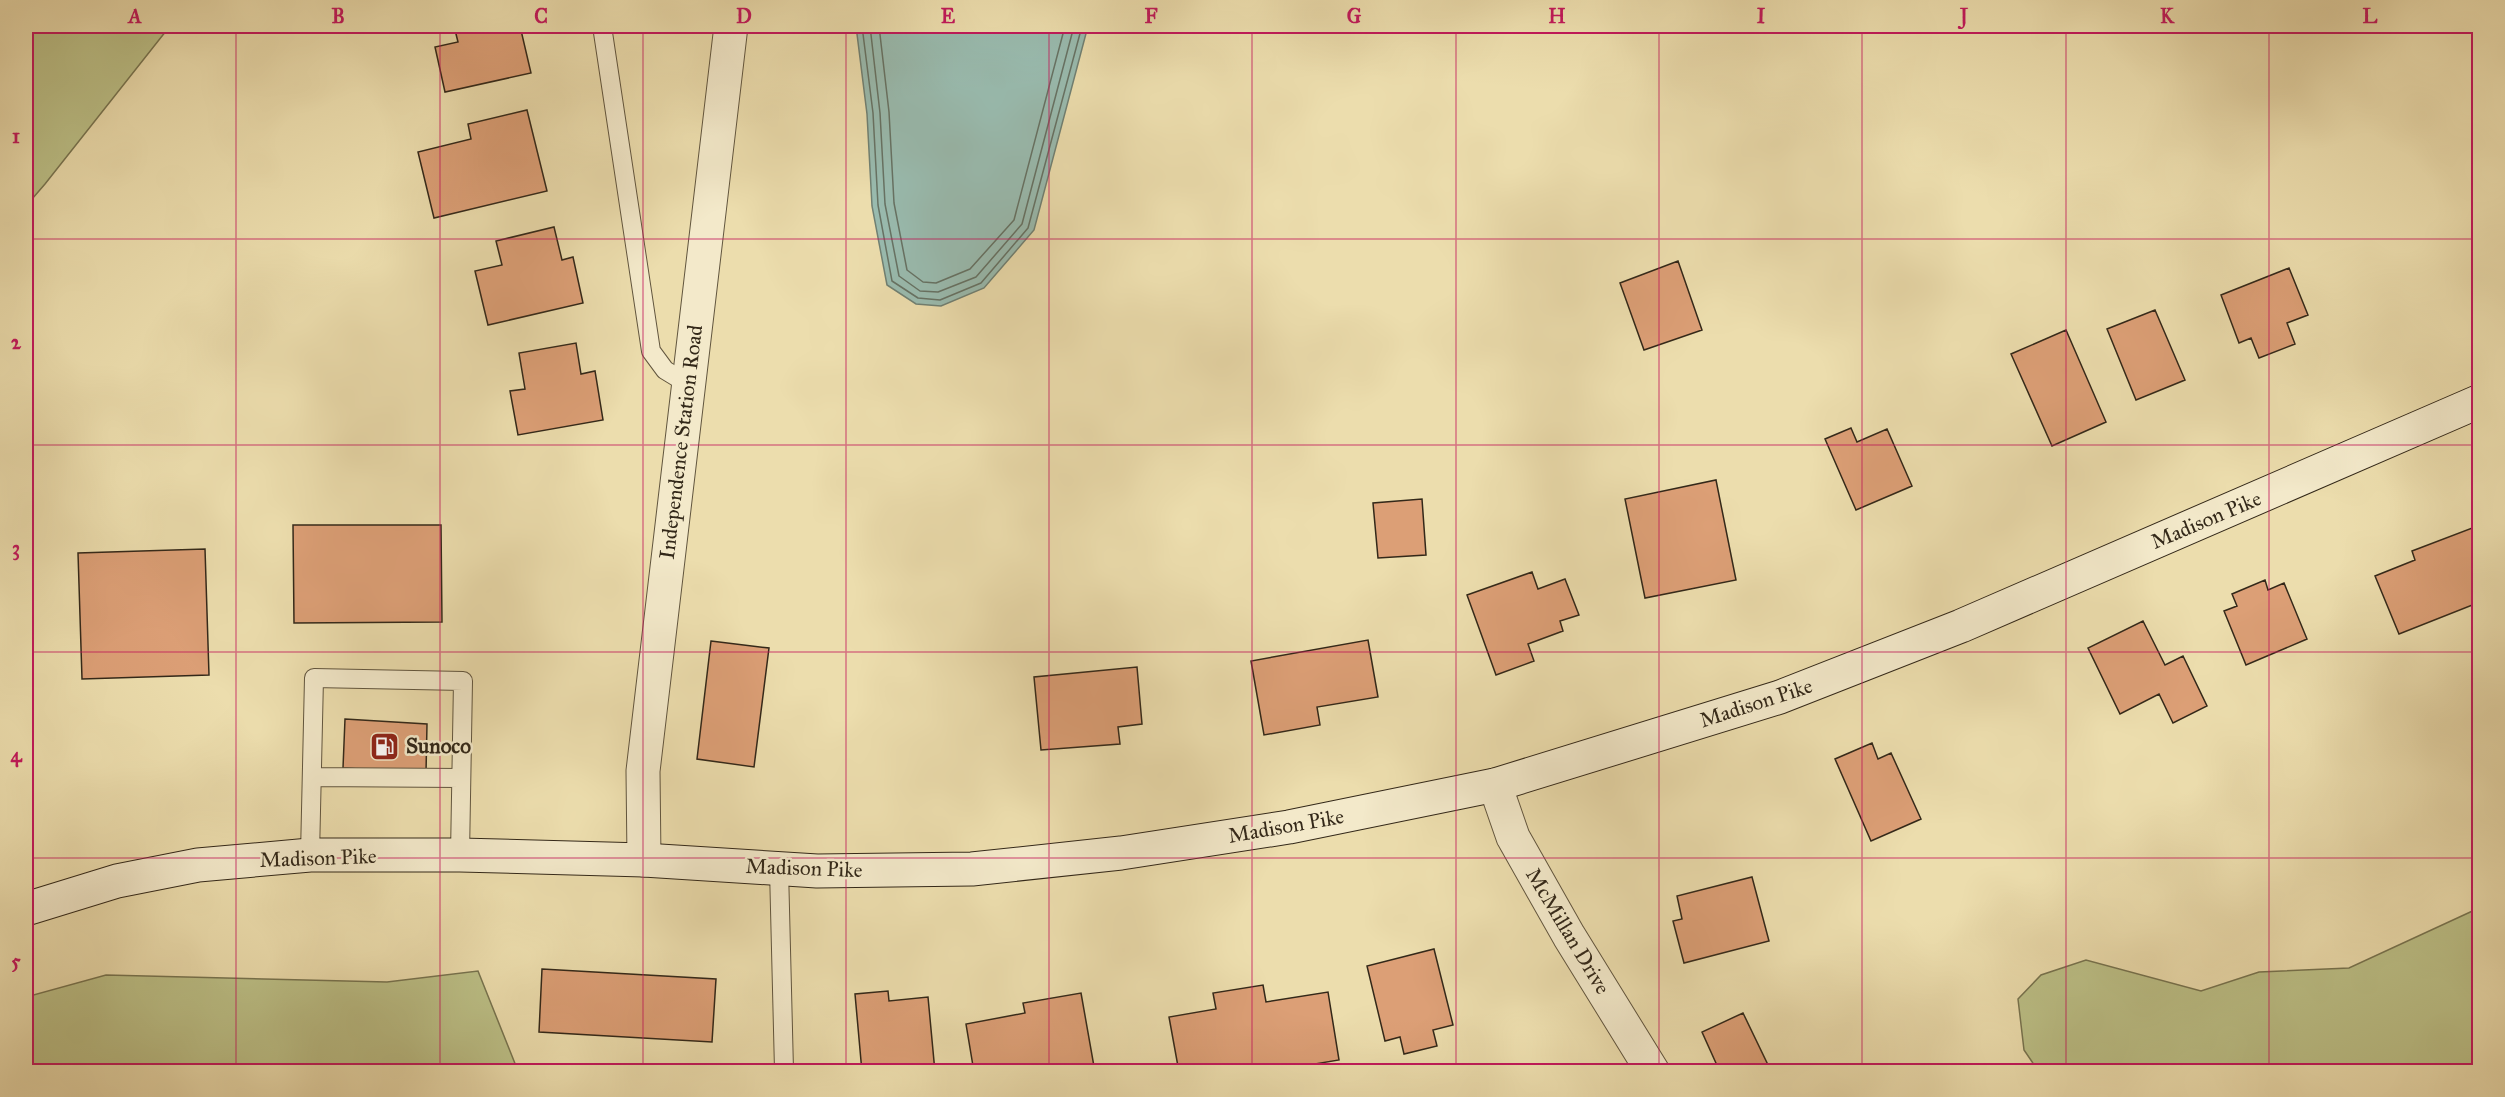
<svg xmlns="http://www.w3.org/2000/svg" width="2505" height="1097" font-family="'IM FELL Great Primer',serif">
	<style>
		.green { fill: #bcc087; stroke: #787450; stroke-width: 1.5 }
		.water { fill: #99bbaf; stroke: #708073; stroke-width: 1.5 }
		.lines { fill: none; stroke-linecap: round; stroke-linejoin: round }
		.shore { stroke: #667264; stroke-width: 1.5 }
		.building { fill: #dc9f76; stroke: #332819; stroke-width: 1.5 }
		.lane-casing { stroke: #61553e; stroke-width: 20 }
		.street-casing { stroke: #61553e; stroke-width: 35 }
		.secondary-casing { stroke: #332819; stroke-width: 35 }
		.lane { stroke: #f3e9ca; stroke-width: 18 }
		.street { stroke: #f3e9ca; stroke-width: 33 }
		.secondary { stroke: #f3e9ca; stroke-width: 33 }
		.grid { fill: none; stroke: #c2185b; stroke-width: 1.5; stroke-opacity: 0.55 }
		.labels { text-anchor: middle; stroke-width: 5; stroke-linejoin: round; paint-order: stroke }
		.street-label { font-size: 21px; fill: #332819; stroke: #f3e9ca }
		.poi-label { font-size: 21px; font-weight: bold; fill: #332819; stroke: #f3e9ca; text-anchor: start }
		.neatline { fill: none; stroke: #c2185b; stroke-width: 2 }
		.grid-label { font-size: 20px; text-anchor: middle; font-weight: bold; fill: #c2185b }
	</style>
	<rect width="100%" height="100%" fill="#ecddad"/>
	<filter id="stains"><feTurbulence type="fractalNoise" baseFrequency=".00333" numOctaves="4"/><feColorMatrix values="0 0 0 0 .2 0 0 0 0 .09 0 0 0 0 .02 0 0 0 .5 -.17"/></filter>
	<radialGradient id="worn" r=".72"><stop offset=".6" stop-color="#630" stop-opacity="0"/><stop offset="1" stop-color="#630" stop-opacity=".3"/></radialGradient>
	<path class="green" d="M 26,26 L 170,26 L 45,184 L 26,206 Z
		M 2479,908 L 2479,1071 L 2039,1072 L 2024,1050 L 2018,999 L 2041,975 L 2086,960 L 2201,991 L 2259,972 L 2349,968 Z
		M 478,971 L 518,1071 L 26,1071 L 26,997 L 106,975 L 387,982 Z"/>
	<path class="water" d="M 856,26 L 1088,26 L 1034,230 L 984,288 L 941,306 L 916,304 L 887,285 L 872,206 L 867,114 Z"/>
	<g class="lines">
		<path class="shore" d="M 862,26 L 873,113 L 878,205 L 892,281 L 918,298 L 940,300 L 981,283 L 1028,228 L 1082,26
			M 870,26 L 880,113 L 885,204 L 899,276 L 920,291 L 938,292 L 976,277 L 1022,224 L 1074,26
			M 879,26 L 889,112 L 894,203 L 907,270 L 923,282 L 936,283 L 970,269 L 1014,220 L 1065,26"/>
	</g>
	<path class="building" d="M 454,26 L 520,26 L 531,73 L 445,92 L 435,47 L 458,42 Z
		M 527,110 L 547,191 L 434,218 L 418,152 L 471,139 L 468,124 Z
		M 554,227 L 562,260 L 573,257 L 583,303 L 488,325 L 475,271 L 502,265 L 496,241 Z
		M 1678,261 L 1702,330 L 1644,350 L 1620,283 Z
		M 2289,268 L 2308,315 L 2287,323 L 2295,344 L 2259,358 L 2251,338 L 2239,343 L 2221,295 Z
		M 2155,310 L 2185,380 L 2136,400 L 2107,329 Z
		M 2066,330 L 2106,422 L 2052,446 L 2011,354 Z
		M 576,343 L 581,374 L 595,371 L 603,420 L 518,435 L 510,391 L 525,389 L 519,353 Z
		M 1851,428 L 1857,442 L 1887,429 L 1912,486 L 1856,510 L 1825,439 Z
		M 1716,480 L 1736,580 L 1645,598 L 1625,499 Z
		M 1422,499 L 1426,555 L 1378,558 L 1373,503 Z
		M 293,525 L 441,525 L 442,622 L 294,623 Z
		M 2480,525 L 2480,602 L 2399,634 L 2375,576 L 2415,560 L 2412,551 Z
		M 205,549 L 209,675 L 82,679 L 78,553 Z
		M 1532,572 L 1538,589 L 1565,579 L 1579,615 L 1560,621 L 1563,631 L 1528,644 L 1534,661 L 1496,675 L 1467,595 Z
		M 2265,580 L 2268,590 L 2284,583 L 2307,639 L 2246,665 L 2224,611 L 2237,606 L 2232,594 Z
		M 2143,621 L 2165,665 L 2183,656 L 2207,706 L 2173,723 L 2159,694 L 2120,714 L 2088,648 Z
		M 1368,640 L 1378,697 L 1317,707 L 1320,725 L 1264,735 L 1251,661 Z
		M 711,641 L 769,648 L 754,767 L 697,759 Z
		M 1137,667 L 1142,724 L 1118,727 L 1120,744 L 1041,750 L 1034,677 Z
		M 345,719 L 427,724 L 426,773 L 343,768 Z
		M 1872,743 L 1878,759 L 1891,753 L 1921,819 L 1871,841 L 1835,759 Z
		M 1752,877 L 1769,941 L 1684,963 L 1673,921 L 1682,919 L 1677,896 Z
		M 1434,949 L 1453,1025 L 1433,1030 L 1437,1046 L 1404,1054 L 1400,1037 L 1385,1041 L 1367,966 Z
		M 542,969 L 716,979 L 712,1042 L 539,1032 Z
		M 1263,985 L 1266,1002 L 1328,992 L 1339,1060 L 1267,1072 L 1179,1072 L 1169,1017 L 1216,1009 L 1213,993 Z
		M 888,991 L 889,1001 L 928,997 L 935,1072 L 862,1072 L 855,994 Z
		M 1081,993 L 1095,1072 L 1006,1072 L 1005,1068 L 974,1072 L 966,1024 L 1025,1013 L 1023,1003 Z
		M 1743,1013 L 1769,1067 L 1760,1072 L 1720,1072 L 1702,1032 Z"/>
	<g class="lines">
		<defs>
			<path id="lane" d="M 602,26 L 651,351 L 665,370 L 688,384
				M 312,777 L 461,778
				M 310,855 L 314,678 L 463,681 L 460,855
				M 779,869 L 784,1070 L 780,1072"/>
			<path id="street" d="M 1495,785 L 1513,837 L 1569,936 L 1653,1072
				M 644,860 L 643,771 L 731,26"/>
			<path id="secondary" d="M 26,909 L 117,881 L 198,865 L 310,855 L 460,855 L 644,860 L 817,871 L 972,869 L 1121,853 L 1289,827 L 1495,785 L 1780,697 L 1961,626 L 2480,401"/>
		</defs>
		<use href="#lane" class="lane-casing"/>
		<use href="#street" class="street-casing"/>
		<use href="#secondary" class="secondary-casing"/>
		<use href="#lane" class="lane"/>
		<use href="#street" class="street"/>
		<use href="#secondary" class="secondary"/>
	</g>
	<path class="grid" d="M 236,26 L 236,1072M 440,26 L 440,1072M 643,26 L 643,1072M 846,26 L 846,1072M 1049,26 L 1049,1072M 1252,26 L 1252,1072M 1456,26 L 1456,1072M 1659,26 L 1659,1072M 1862,26 L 1862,1072M 2066,26 L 2066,1072M 2269,26 L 2269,1072M 26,239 L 2480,239M 26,445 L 2480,445M 26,652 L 2480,652M 26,858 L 2480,858"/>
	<defs>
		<symbol id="fuel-square" viewBox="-11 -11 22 22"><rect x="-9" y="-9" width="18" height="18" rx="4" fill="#8f2418" stroke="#f3e9ca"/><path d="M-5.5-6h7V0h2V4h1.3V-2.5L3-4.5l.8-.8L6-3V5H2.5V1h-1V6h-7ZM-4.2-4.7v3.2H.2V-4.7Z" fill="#fff"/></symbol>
	</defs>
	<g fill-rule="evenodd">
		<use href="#fuel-square" x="368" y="730" width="33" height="33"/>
	</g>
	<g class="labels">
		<g class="street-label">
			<text transform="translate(681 442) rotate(-83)" y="7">Independence Station Road</text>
			<text transform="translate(2206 520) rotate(-23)" y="7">Madison Pike</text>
			<text transform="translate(1756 703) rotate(-18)" y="7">Madison Pike</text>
			<text transform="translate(1286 826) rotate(-10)" y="7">Madison Pike</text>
			<text transform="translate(318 858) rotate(-2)" y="7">Madison Pike</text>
			<text transform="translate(804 868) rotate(2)" y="7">Madison Pike</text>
			<text transform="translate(1568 931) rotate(59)" y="7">McMillan Drive</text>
		</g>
		<g class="poi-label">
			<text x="406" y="753">Sunoco</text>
		</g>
	</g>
	<rect width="2505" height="1097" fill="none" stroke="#ecddad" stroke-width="66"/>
	<rect x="33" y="33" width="2439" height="1031" class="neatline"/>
	<g class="grid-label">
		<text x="135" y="23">A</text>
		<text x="338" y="23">B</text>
		<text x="541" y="23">C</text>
		<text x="744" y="23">D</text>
		<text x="948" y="23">E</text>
		<text x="1151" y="23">F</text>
		<text x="1354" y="23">G</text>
		<text x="1557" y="23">H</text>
		<text x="1761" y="23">I</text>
		<text x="1964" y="23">J</text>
		<text x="2167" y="23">K</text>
		<text x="2370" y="23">L</text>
		<text x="16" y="143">1</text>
		<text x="16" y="349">2</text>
		<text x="16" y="555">3</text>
		<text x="16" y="762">4</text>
		<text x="16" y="968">5</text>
	</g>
	<rect width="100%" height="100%" filter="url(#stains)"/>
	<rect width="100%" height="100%" fill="url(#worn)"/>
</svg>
